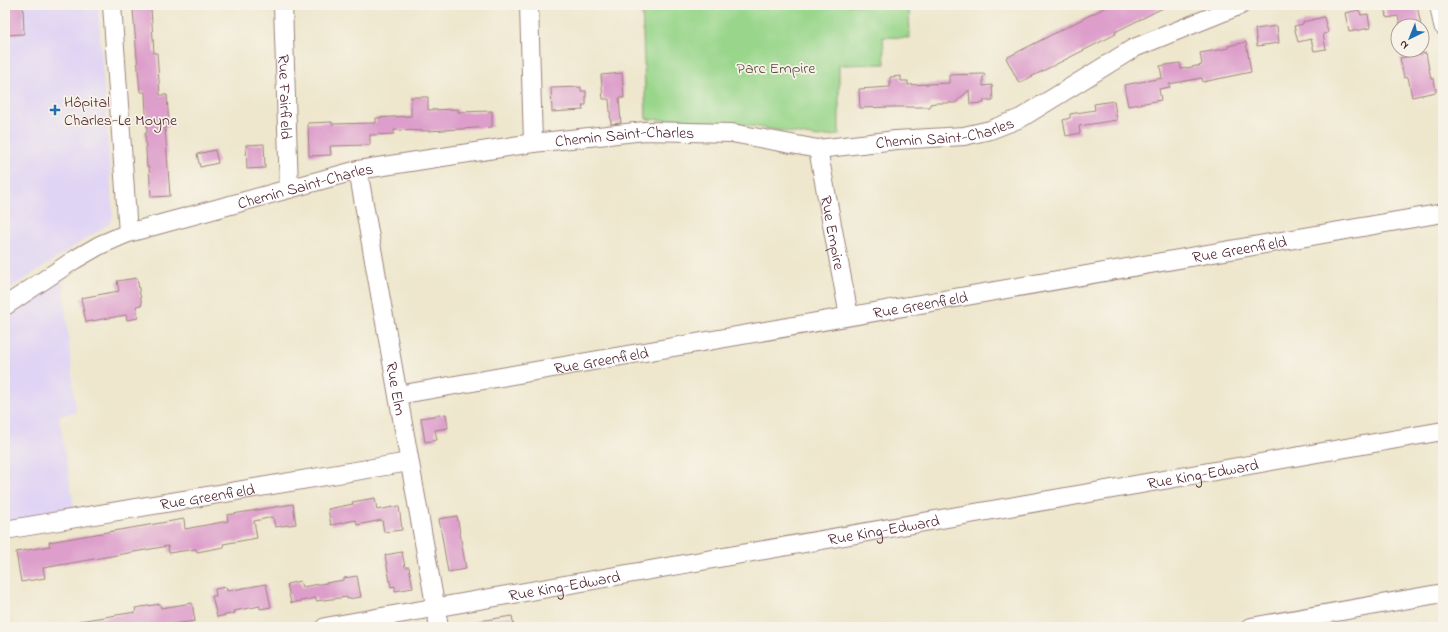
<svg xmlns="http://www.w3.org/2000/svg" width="1448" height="632" font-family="'Indie Flower',sans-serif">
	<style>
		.built { fill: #e0d4f4 }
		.green { fill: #99d68b; stroke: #727a5b }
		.building { fill: #dd9ecb }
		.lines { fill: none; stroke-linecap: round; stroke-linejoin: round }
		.minor-casing { stroke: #9c837c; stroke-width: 20 }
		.minor { stroke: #fff; stroke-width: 18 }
		.poi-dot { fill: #1f6fb2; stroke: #f7f3e8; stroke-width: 1.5 }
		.labels { text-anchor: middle; stroke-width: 3.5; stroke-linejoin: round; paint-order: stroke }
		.park-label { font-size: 16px; fill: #5e4d43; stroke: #f7f3e8 }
		.street-label { font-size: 16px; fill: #4a1f2b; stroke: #f7f3e8 }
		.poi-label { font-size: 16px; fill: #4a1f2b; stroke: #f7f3e8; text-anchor: start }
	</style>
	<rect width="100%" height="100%" fill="#f7f3e8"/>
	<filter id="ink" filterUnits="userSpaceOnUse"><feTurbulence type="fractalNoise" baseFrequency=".025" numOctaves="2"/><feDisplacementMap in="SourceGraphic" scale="8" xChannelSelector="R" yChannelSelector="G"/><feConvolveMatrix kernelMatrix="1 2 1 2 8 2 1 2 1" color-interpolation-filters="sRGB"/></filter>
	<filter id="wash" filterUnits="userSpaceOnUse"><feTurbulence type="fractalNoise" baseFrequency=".012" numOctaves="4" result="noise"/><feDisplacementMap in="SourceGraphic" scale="16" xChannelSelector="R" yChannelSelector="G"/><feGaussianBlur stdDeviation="0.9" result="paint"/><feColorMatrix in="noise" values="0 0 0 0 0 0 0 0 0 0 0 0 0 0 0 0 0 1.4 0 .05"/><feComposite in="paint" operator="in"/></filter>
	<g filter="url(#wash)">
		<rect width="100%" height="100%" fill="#eee7cd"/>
		<path class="built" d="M 5,5 L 98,5 L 113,216 L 110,223 L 5,292 Z
			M 62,275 L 76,412 L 59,416 L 75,511 L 5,523 L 5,317 Z"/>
		<path class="green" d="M 642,5 L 909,5 L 910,38 L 883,37 L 885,64 L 839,65 L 839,135 L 818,137 L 738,124 L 646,119 Z"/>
		<g id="blocks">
			<path class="building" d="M 5,5 L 23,5 L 24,34 L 5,35 Z
				M 1110,5 L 1169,5 L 1115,32 L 1116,34 L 1019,83 L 1006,58 Z
				M 1385,5 L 1417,5 L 1421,26 L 1400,26 L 1398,16 L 1387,18 Z
				M 151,9 L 154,53 L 157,53 L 160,95 L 167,95 L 169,127 L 165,127 L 170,196 L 151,197 L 149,167 L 147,167 L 145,133 L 147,133 L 145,92 L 140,92 L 133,10 Z
				M 1359,10 L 1361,15 L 1368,14 L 1370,28 L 1349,32 L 1345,13 Z
				M 1324,17 L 1328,33 L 1323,34 L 1326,49 L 1314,51 L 1311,39 L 1298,42 L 1294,26 L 1303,24 L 1303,22 Z
				M 1277,26 L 1279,43 L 1257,46 L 1255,29 Z
				M 1246,42 L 1251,72 L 1203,82 L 1202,78 L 1169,84 L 1170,87 L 1159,89 L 1161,100 L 1128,106 L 1124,85 L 1162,78 L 1160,66 L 1180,63 L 1181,69 L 1202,65 L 1200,53 L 1229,48 L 1228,46 Z
				M 1426,53 L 1431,79 L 1434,79 L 1436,92 L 1412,97 L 1408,77 L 1404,78 L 1400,58 Z
				M 622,73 L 624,98 L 619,98 L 621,123 L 611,124 L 609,99 L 603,99 L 601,75 Z
				M 983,74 L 985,75 L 983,77 L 983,86 L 992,85 L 993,100 L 984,100 L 984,103 L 970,104 L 969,90 L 955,103 L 936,103 L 930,104 L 930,107 L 891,107 L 860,108 L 859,89 L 890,87 L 890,77 L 901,76 L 901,81 L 908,81 L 908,85 L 949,83 L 949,75 Z
				M 581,87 L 581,91 L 586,91 L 586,105 L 582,105 L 583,110 L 552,112 L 551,88 Z
				M 411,97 L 428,97 L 428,110 L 458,109 L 458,112 L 492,111 L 492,127 L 428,131 L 394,130 L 394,134 L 370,135 L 370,145 L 330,146 L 331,155 L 309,156 L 308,123 L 332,122 L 332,124 L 376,123 L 376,118 L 411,116 Z
				M 1114,101 L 1117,120 L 1079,126 L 1080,133 L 1066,136 L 1063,120 L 1070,118 L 1070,114 L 1095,110 L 1094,104 Z
				M 264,144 L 265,168 L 247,169 L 246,145 Z
				M 215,150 L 218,163 L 200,167 L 197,154 Z
				M 137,278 L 142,305 L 136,306 L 138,318 L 127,320 L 126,315 L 86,322 L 81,298 L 119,291 L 117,281 Z
				M 446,414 L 448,428 L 435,430 L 437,440 L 425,442 L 421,418 Z
				M 375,498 L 377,510 L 399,506 L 402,530 L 384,532 L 382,520 L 357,525 L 356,520 L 331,525 L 328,509 L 353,504 L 352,502 Z
				M 293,504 L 296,524 L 275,527 L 273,517 L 254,521 L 257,538 L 223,544 L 224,547 L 197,552 L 196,549 L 169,553 L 168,546 L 43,568 L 45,578 L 21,582 L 16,552 L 50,546 L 49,542 L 184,519 L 185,529 L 228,521 L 227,515 Z
				M 457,516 L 466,569 L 448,572 L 439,519 Z
				M 402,552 L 405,567 L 409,567 L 413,588 L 395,591 L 395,586 L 391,587 L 385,555 Z
				M 357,576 L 361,597 L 347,599 L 347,597 L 316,601 L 316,598 L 291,603 L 287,584 L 300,581 L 302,587 L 344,580 L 344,578 Z
				M 266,584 L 271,607 L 260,609 L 260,606 L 234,611 L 235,613 L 217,617 L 212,596 L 216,596 L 215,589 L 226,587 L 227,591 Z
				M 192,603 L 195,621 L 152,627 L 79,627 L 79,621 L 136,612 L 135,608 L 160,604 L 161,608 Z
				M 512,616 L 514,627 L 479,627 L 479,621 Z"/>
		</g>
	</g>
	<g filter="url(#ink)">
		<use href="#blocks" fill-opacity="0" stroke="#9c837c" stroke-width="1"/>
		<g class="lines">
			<defs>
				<g id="minor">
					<path d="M 112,5 L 128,233"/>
					<path id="s1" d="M 283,5 L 289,189"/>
					<path d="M 529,5 L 533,143"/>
					<path d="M 1439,5 L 1443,26"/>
					<path id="s2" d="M 818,149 L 849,316"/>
					<path id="s3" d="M 358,170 L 439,627"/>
					<path id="s4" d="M 5,306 L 74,260 L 100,245 L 128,233 L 358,170 L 533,143 L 645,131 L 732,133 L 818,149 L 896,140 L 964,136 L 990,130 L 1021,118 L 1134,48 L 1241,5"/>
					<path id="s5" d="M 398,395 L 1443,213"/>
					<path id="s6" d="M 5,530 L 409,462"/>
					<path id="s7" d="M 325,627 L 1443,431"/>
					<path d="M 1251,627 L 1443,593"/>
				</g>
			</defs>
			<use href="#minor" class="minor-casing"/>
			<use href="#minor" class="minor"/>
		</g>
	</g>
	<path class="poi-dot" d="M53 104h4v4h4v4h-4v4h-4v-4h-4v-4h4z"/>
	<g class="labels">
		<g class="park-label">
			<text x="776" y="73">Parc Empire</text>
		</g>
		<g class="street-label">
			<text dy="6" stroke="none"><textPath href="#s1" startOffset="92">Rue Fairfield</textPath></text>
			<text dy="6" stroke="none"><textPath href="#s4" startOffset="974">Chemin Saint-Charles</textPath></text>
			<text dy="6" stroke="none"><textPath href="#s4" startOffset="651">Chemin Saint-Charles</textPath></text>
			<text dy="6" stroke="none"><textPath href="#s4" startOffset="327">Chemin Saint-Charles</textPath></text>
			<text dy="6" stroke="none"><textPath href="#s2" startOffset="85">Rue Empire</textPath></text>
			<text dy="6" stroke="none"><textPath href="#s5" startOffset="854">Rue Greenfield</textPath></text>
			<text dy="6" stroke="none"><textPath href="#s5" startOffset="530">Rue Greenfield</textPath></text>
			<text dy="6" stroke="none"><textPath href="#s5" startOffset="206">Rue Greenfield</textPath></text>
			<text dy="6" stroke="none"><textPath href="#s3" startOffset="222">Rue Elm</textPath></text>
			<text dy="6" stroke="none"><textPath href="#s7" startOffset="891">Rue King-Edward</textPath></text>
			<text dy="6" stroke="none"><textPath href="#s6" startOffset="205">Rue Greenfield</textPath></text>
			<text dy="6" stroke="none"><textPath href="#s7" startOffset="567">Rue King-Edward</textPath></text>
			<text dy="6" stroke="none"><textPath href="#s7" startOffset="243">Rue King-Edward</textPath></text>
		</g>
		<g class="poi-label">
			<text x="64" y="107">Hôpital<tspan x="64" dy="18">Charles-Le Moyne</tspan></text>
		</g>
	</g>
	<rect width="1448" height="632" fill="none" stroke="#f7f3e8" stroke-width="20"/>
	<g transform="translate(1410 38) rotate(223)"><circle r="19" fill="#f7f3e8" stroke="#b29e9c"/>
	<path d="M0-3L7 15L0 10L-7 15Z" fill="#1f6fb2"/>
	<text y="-6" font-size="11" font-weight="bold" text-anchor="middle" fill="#4a1f2b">N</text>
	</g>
</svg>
